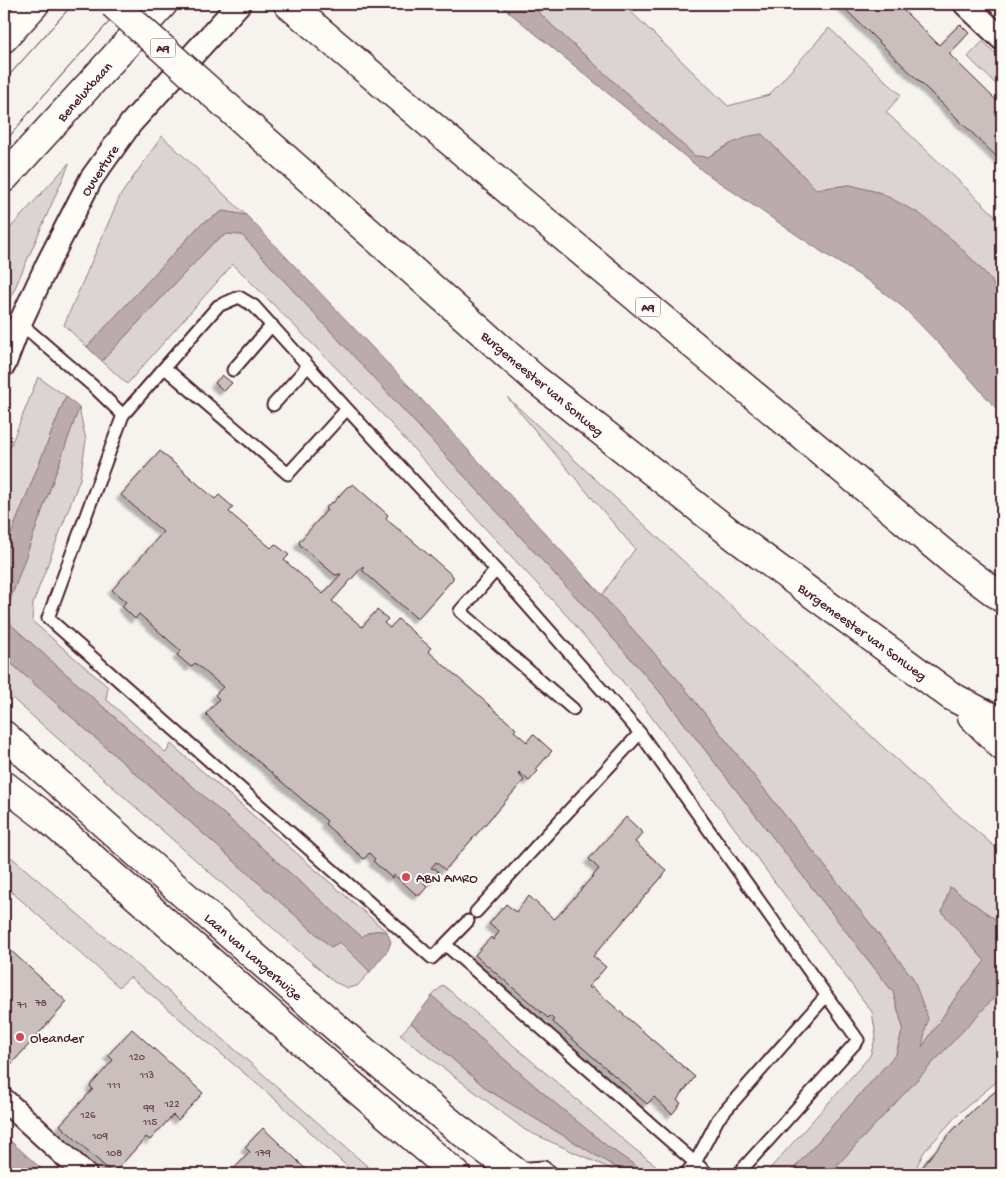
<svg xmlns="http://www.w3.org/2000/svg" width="1006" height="1178" font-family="'Gochi Hand',sans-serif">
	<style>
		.green { fill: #dcd4d2; stroke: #937a7e }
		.water { fill: #bbabac; stroke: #8e7378 }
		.building { fill: #cbbfbe; stroke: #4a1f2b; filter: url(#shadow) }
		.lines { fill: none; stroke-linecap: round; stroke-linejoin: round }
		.lane-casing { stroke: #4a1f2b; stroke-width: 15 }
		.street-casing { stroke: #4a1f2b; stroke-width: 26 }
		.secondary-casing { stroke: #4a1f2b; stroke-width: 31 }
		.primary-casing { stroke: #4a1f2b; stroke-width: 31 }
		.highway-casing { stroke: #4a1f2b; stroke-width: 31 }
		.lane { stroke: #fdfcf7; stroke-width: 11 }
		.street { stroke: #fdfcf7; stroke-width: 22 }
		.secondary { stroke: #fdfcf7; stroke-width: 28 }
		.primary { stroke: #fdfcf7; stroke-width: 28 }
		.highway { stroke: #fdfcf7; stroke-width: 28 }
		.tram { stroke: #4a1f2b; stroke-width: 1 }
		.highway-bridge-casing { stroke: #4a1f2b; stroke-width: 31; stroke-linecap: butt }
		.highway-bridge { stroke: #fdfcf7; stroke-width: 28 }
		.poi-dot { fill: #d1495b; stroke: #fdfcf7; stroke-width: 2 }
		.labels { text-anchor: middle; stroke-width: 4; stroke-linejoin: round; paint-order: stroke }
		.number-label { font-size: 11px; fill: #6a4750 }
		.shield { fill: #fdfcf7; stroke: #806168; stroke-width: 1 }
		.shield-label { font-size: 12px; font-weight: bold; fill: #4a1f2b }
		.street-label { font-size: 14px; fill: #4a1f2b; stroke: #fdfcf7 }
		.poi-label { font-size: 14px; fill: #4a1f2b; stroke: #fdfcf7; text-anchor: start }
	</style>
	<defs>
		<filter id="shadow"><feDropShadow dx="-4.5" dy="4.5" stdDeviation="1" flood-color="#0004"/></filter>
	</defs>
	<rect width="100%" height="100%" fill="#f6f3ef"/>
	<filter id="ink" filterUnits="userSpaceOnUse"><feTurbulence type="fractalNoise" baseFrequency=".02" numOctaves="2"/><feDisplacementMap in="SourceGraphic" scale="10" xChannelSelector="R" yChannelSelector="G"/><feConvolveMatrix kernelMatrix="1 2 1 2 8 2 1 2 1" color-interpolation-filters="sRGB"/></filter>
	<g filter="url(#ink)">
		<path class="green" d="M 530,4 L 623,4 L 728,106 L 769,95 L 829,28 L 901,95 L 886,112 L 1002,222 L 1002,302 L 990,278 L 955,242 L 881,193 L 850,185 L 816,189 L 762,134 L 730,144 L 708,157 L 695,156 L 555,28 Z
			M 983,41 L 1002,60 L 1002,90 L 968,57 Z
			M 162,136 L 246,215 L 223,211 L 200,225 L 87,347 L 64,325 L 120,196 Z
			M 69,163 L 67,169 L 4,313 L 4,235 Z
			M 227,234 L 242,235 L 587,609 L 660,692 L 893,992 L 903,1028 L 896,1054 L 789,1174 L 765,1174 L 870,1056 L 876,1036 L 872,1012 L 644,707 L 569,618 L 483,526 L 381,413 L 233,264 L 127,384 L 102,361 L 214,242 Z
			M 38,377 L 66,396 L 4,552 L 4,462 Z
			M 507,397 L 926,787 L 1002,853 L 1002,924 L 951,888 L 942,912 L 985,961 L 956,997 L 921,1049 L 913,978 L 679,681 L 602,595 L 635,549 Z
			M 79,408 L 86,440 L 80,479 L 33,603 L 32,621 L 108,687 L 106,699 L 166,753 L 171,744 L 387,932 C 379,930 368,930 362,937 L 11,625 L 8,606 Z
			M 4,657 L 331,947 L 340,942 L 370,972 L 357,986 L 348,988 L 334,982 L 4,691 Z
			M 4,851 L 189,1009 L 376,1174 L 355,1174 L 276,1100 L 130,977 L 119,987 L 4,885 Z
			M 443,985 L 632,1147 L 667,1174 L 647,1174 L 607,1146 L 550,1099 L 432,996 Z
			M 1002,989 L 1002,1079 L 995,1083 L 959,1113 L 924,1152 L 913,1174 L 829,1174 Z
			M 411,1023 L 488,1090 L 627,1174 L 622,1174 L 525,1130 L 400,1035 Z"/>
		<path class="water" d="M 499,4 L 530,4 L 555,28 L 695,156 L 708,157 L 730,144 L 750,136 L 762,134 L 816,189 L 850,185 L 881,193 L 920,214 L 955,242 L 990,278 L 1002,302 L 1002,415 L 943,348 L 904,308 L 870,282 L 825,254 L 704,172 Z
			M 223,211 L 246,215 L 409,386 L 602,595 L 679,681 L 913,978 L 928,1018 L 922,1047 L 956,997 L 985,961 L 942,912 L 950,887 L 1002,924 L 1002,989 L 829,1174 L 789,1174 L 896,1054 L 903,1028 L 893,992 L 660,692 L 587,609 L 242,235 L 227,234 L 214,242 L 102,361 L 87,347 L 200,225 Z
			M 66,396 L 79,408 L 8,606 L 11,625 L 362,937 C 370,930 377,930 387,932 L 391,942 L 388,950 L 370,972 L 340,942 L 331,947 L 4,657 L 4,552 Z
			M 432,996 L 550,1099 L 607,1146 L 647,1174 L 627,1174 L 488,1090 L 411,1023 Z
			M 4,1135 L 47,1174 L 4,1174 Z"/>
		<path class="building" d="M 840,4 L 897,4 L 939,45 L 960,24 L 969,33 L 949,54 L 1002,106 L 1002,162 Z
			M 222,375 L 232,383 L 224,391 L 215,383 Z
			M 160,451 L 215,499 L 219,495 L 233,507 L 229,512 L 271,548 L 275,544 L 289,555 L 284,560 L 323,594 L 341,574 L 335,575 L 300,545 L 299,542 L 327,510 L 325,509 L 331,502 L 333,503 L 347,487 L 350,486 L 353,484 L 388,515 L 386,518 L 387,520 L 398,529 L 400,530 L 453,576 L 453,579 L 418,618 L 416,618 L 363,571 L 363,566 L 332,601 L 362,627 L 377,610 L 388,619 L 384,623 L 390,628 L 398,619 L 431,648 L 428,651 L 516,729 L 514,731 L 527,742 L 533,734 L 552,751 L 536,769 L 538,771 L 529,781 L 519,772 L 518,774 L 524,780 L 445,870 L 436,862 L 431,868 L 436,869 L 438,872 L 438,877 L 434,881 L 430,881 L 427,878 L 425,874 L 421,880 L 426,885 L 427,887 L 420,895 L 417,895 L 394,875 L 392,878 L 373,861 L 375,859 L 369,853 L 364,859 L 325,824 L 327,821 L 215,724 L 206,714 L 219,699 L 215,695 L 223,687 L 195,663 L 191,667 L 177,655 L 181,651 L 139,614 L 135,619 L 122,606 L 126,602 L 112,590 L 163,532 L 121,495 Z
			M 626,817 L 643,833 L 635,842 L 667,871 L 593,956 L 606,967 L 588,987 L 590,989 L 592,987 L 695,1077 L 677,1100 L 681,1103 L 672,1114 L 654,1097 L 647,1104 L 553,1022 L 554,1020 L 550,1016 L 548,1018 L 475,955 L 491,937 L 493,940 L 499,932 L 489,924 L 506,904 L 516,912 L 529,896 L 554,919 L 557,917 L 599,869 L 589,859 Z
			M 7,947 L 67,1002 L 4,1072 L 4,951 Z
			M 132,1029 L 203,1093 L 178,1120 L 173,1115 L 150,1140 L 146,1137 L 113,1174 L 60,1125 L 93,1089 L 90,1086 L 113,1060 L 108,1055 Z
			M 1002,1086 L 1002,1174 L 918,1174 L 929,1158 L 954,1129 L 975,1108 Z
			M 263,1128 L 299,1162 L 299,1163 L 312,1174 L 300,1174 L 297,1172 L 295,1174 L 232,1174 L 233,1172 L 232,1171 L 250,1152 L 245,1147 Z"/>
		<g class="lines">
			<defs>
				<path id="lane" d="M 20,323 L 93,386 L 123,415
					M 165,368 L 288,474 L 347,409
					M 233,370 L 272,325
					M 273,405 L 308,366
					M 496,570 L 460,611 L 573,709
					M 476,912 L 640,733
					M 468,921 L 432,958 L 48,618 L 123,415 L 218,306 L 239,297 L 254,306 L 347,409 L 496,570 L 640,733 L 858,1040 L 738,1174
					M 446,945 L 708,1174
					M 515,1169 L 544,1167 L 553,1174
					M 685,1174 L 695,1163 L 718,1119 L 826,996"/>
				<path id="street" d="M 965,4 L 1002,39
					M 4,365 L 20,323 L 48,263 L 91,179 L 131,123 L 239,4
					M 4,1100 L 85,1174"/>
				<path id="secondary" d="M 4,38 L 35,4
					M 4,178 L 163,4"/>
				<path id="primary" d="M 4,735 L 157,871 L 347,1037 L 458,1129 L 518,1174
					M 4,785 L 46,817 L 346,1080 L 456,1174"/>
				<path id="highway" d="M 288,4 L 528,207 L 954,562 L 1002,598
					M 212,93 L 535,379 L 738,539 L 951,696 L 1002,723
					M 972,716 L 1002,746"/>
			</defs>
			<use href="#lane" class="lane-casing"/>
			<use href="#street" class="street-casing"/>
			<use href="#secondary" class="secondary-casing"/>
			<use href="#primary" class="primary-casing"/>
			<use href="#highway" class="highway-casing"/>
			<use href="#lane" class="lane"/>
			<use href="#street" class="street"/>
			<use href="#secondary" class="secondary"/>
			<use href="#primary" class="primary"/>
			<use href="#highway" class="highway"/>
			<path class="tram" d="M 4,81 L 73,4
				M 4,143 L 44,95 L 125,4"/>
			<defs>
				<path id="highway-bridge" d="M 113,4 L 212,93"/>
			</defs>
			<use href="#highway-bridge" class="highway-bridge-casing"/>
			<use href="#highway-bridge" class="highway-bridge"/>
		</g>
	</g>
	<g class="poi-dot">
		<circle cx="406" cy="877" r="5"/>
		<circle cx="20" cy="1037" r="5"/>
	</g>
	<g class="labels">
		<g class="number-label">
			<text x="41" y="1006">78</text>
			<text x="22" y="1008">71</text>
			<text x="137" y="1060">120</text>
			<text x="147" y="1078">113</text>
			<text x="114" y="1088">111</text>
			<text x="172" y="1107">122</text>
			<text x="149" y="1111">99</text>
			<text x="88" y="1118">126</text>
			<text x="150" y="1125">115</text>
			<text x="100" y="1139">109</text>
			<text x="114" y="1156">108</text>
			<text x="263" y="1156">179</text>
		</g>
		<g class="shield">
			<rect x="150.5" y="38.5" width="25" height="19" rx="4"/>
			<rect x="635.5" y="297.5" width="25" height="19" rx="4"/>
		</g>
		<g class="shield-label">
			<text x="163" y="52">A9</text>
			<text x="648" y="311">A9</text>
		</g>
		<g class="street-label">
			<text transform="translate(84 91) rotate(-48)" y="5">Beneluxbaan</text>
			<text transform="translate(99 170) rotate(-57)" y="5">Ouverture</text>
			<text transform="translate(543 383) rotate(40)" y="5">Burgemeester van Sonweg</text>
			<text transform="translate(863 631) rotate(36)" y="5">Burgemeester van Sonweg</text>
			<text transform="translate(254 956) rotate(41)" y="5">Laan van Langerhuize</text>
		</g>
		<g class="poi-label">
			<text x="416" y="882">ABN AMRO</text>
			<text x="30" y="1042">Oleander</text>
		</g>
	</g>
	<rect width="1006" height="1178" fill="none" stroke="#fdfcf7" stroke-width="20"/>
	<rect x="10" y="10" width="986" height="1158" fill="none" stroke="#4a1f2b" stroke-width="2" filter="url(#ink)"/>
</svg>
